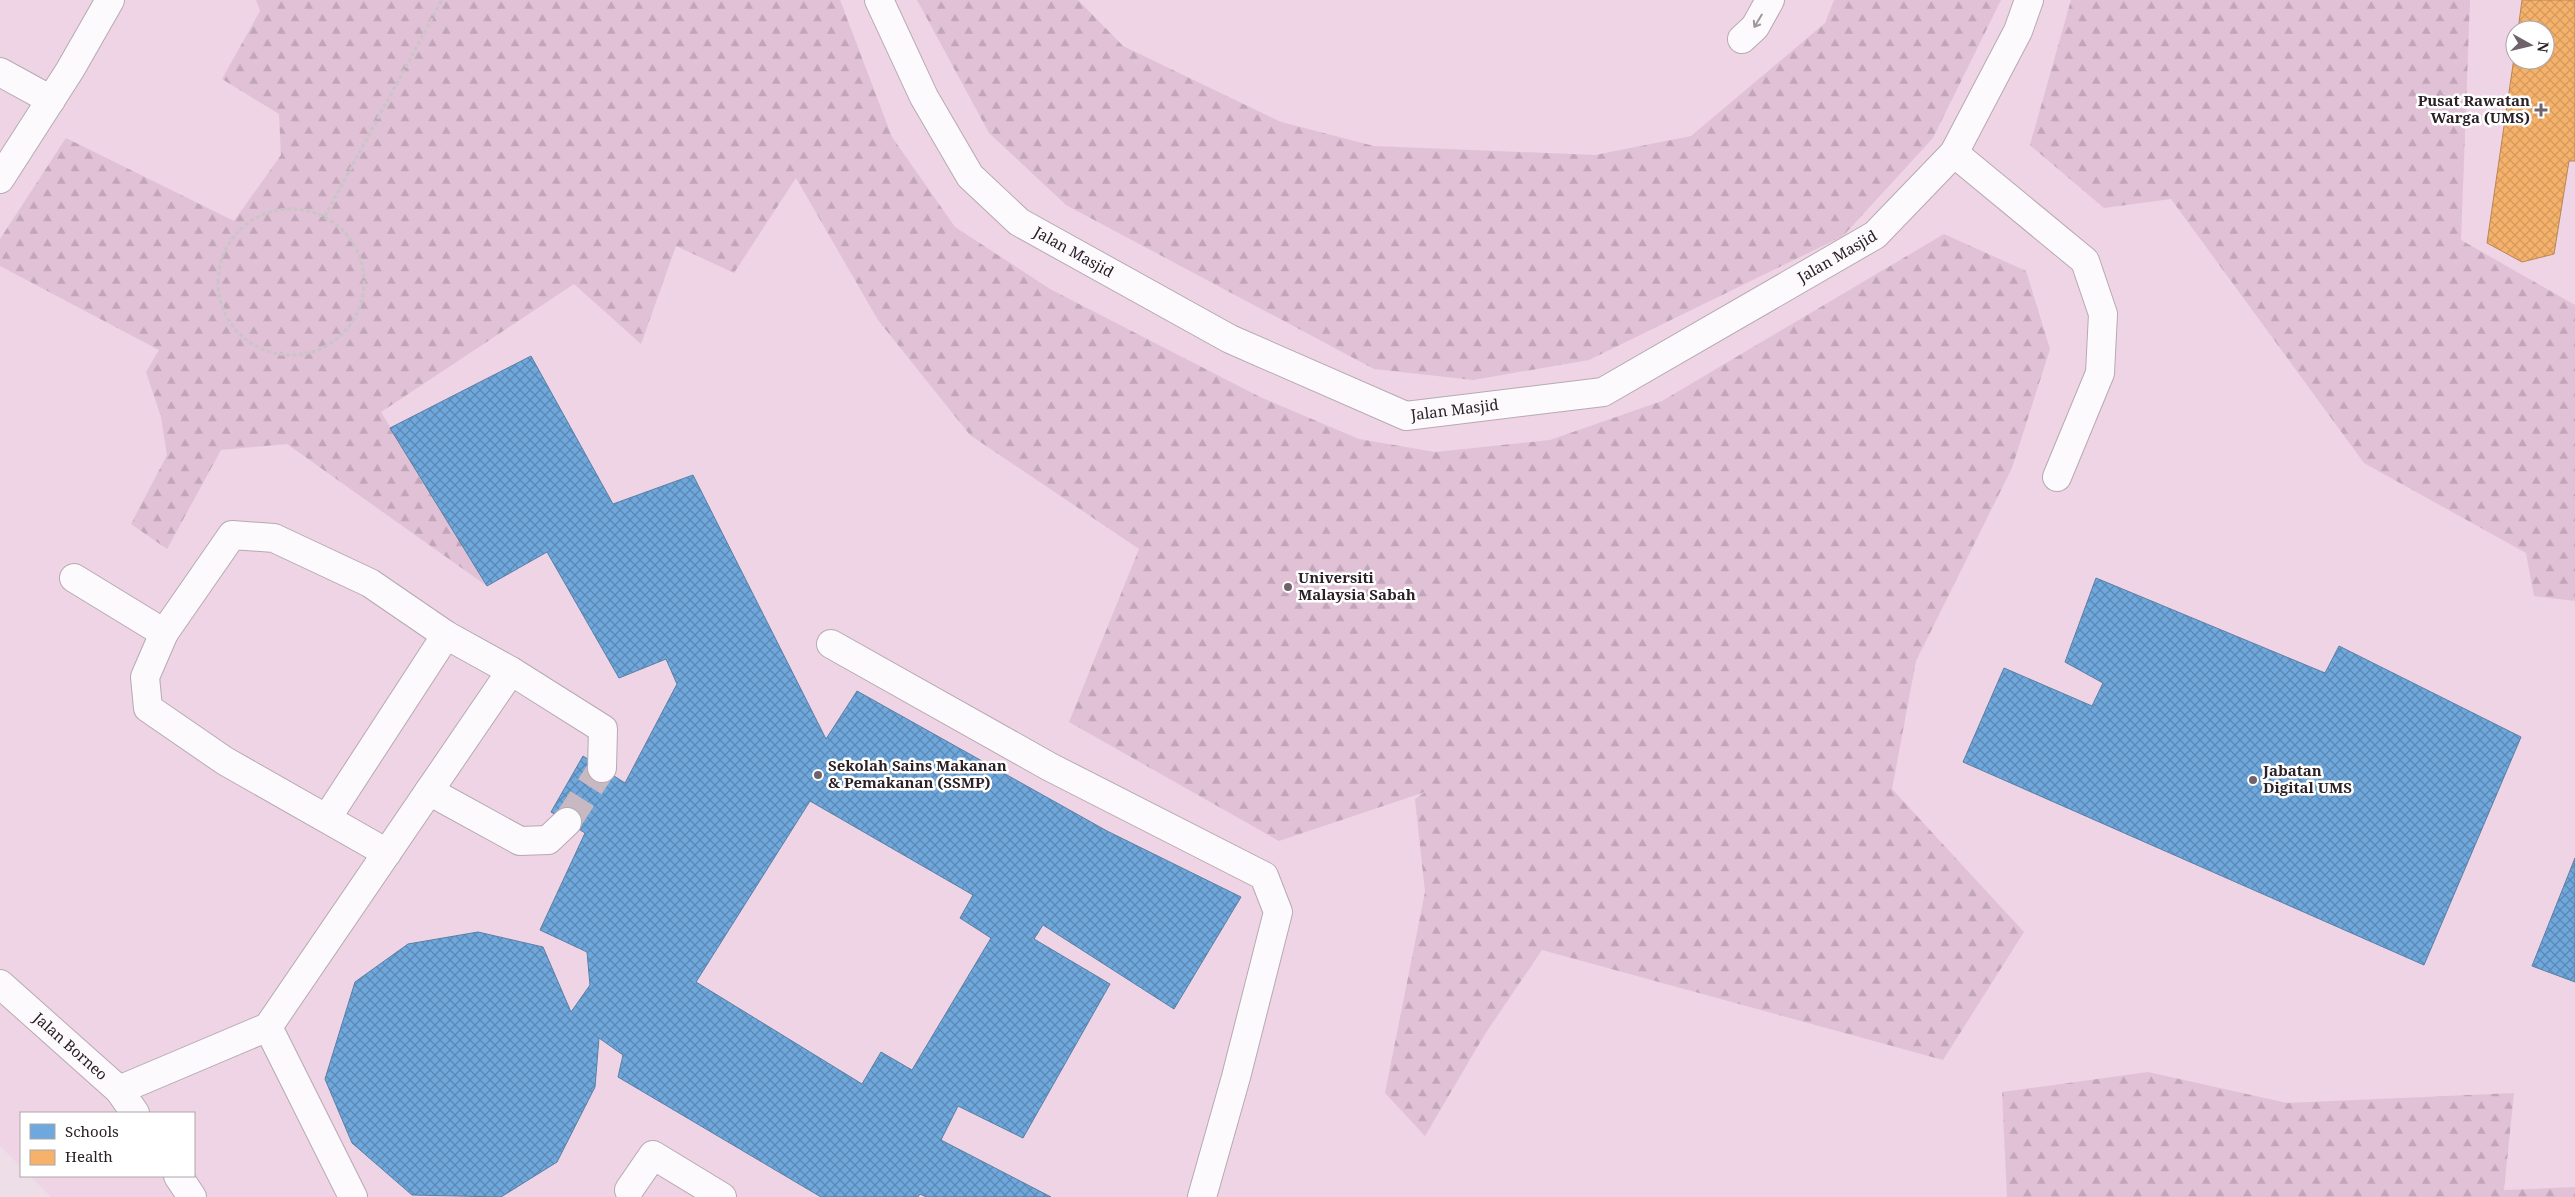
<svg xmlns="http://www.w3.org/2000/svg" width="2575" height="1197" font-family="'Noto Serif',serif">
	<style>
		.built { fill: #eed4e5; fill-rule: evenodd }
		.forest { fill: url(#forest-firs) }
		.schools { fill: url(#schools-cross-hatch); stroke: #5a7fa5; fill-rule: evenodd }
		.health { fill: url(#health-cross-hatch); stroke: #b98656 }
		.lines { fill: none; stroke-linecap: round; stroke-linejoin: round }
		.minor-tunnel { stroke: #c7b8c1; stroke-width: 28; stroke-dasharray: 28 14; stroke-linecap: butt }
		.minor-casing { stroke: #b6aab2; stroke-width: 30 }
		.path { stroke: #cac6c8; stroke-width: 3; stroke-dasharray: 4 2.5; stroke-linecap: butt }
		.minor { stroke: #fcfafc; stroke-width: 28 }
		.oneway { stroke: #9e989c }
		.poi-dot { fill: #6f626a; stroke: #fff; stroke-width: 2 }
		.labels { text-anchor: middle; stroke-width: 5; stroke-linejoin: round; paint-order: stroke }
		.poi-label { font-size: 15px; font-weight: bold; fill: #2a2026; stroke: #fff; text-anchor: start }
		.street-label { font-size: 15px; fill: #2a2026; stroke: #fff }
	</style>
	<defs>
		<pattern id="forest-firs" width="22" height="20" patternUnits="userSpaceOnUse" patternTransform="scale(1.25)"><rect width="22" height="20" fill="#e1c1d6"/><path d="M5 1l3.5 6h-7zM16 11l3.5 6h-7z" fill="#c1a6b8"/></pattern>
		<pattern id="schools-cross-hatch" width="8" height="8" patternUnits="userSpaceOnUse" patternTransform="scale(1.25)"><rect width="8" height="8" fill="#6fa8dc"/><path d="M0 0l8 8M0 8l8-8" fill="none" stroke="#5b88b2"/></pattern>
		<pattern id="health-cross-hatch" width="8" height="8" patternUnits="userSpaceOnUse" patternTransform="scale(1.25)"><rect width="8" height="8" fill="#f6b26b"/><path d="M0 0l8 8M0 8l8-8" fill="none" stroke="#d3995d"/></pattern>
	</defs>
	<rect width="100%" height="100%" fill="#eedee8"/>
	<path class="built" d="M 0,0 L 2575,0 L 2575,1197 L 51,1197 L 30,1176 L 194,1176 L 194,1113 L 21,1113 L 21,1167 L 0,1146 ZM 2515,30 L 2545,30 L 2545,60 L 2515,60 Z"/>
	<path class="forest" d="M 256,0 L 840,0 L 892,137 L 955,227 L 1050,289 L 1260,397 L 1359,439 L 1435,452 L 1550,440 L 1662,401 L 1944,234 L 2026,271 L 2050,349 L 2012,468 L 1916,661 L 1892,789 L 2024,932 L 1943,1060 L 1542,950 L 1485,1034 L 1425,1136 L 1385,1093 L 1425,892 L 1415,799 L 1425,792 L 1279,841 L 1069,722 L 1139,549 L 970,435 L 878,320 L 796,178 L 734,273 L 676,246 L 641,344 L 574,284 L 381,412 L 487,586 L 287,444 L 221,450 L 167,549 L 131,524 L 167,455 L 161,417 L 146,372 L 159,350 L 0,266 L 0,239 L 66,138 L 234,221 L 281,155 L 279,114 L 222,79 L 260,11 Z
		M 917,0 L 1078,0 L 1123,46 L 1281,122 L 1374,146 L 1595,155 L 1691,136 L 1825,23 L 1834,0 L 2001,0 L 1933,138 L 1843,236 L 1589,360 L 1473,380 L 1374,369 L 1066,205 L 989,133 Z
		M 2071,0 L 2470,0 L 2461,240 L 2575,305 L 2575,601 L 2534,596 L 2526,553 L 2364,463 L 2171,199 L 2104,208 L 2030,145 Z
		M 2148,1072 L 2287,1103 L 2514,1093 L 2504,1190 L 2575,1187 L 2575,1197 L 2007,1197 L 2002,1092 Z"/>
	<path class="schools" d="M 531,356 L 613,504 L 693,475 L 826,739 L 857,691 L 1107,831 L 1241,897 L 1174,1009 L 1043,925 L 1034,939 L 1110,984 L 1023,1138 L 958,1106 L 941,1140 L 1051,1197 L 926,1197 L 920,1194 L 918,1197 L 821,1197 L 618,1077 L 623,1055 L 599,1038 L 595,1087 L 557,1162 L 501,1197 L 412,1195 L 352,1143 L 325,1079 L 355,982 L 408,944 L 478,932 L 543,947 L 571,1012 L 590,985 L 587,952 L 540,930 L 585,833 L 551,812 L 583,756 L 625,783 L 677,684 L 666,659 L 619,678 L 547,552 L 487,586 L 390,428 ZM 810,801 L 973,895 L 960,918 L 991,938 L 912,1070 L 881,1052 L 862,1084 L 696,982 Z
		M 2096,578 L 2325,673 L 2339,646 L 2521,737 L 2424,965 L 1963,762 L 2004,668 L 2092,706 L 2103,683 L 2065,662 Z
		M 2575,858 L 2575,982 L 2532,966 Z"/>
	<path class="health" d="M 2522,0 L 2575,0 L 2575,161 L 2569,161 L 2554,254 L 2522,262 L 2487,243 L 2515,51 L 2515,60 L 2545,60 L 2545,30 L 2518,30 Z"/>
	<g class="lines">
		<path class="minor-tunnel" d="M 567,822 L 602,768"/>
		<defs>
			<g id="minor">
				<path id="s1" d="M 879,0 L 924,97 L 970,176 L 1019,222 L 1230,339 L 1406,416 L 1603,392 L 1875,235 L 1954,153 L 2018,31 L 2029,0"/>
				<path d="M 1742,39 L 1755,27 L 1770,0"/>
				<path d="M 0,72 L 51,100"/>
				<path d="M 1954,153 L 2085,261 L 2103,314 L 2100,373 L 2057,477"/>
				<path d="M 0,179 L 70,70 L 110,0"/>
				<path d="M 74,578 L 164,633"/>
				<path d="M 831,644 L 1050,767 L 1264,876 L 1278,912 L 1236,1077 L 1202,1197"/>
				<path d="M 429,791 L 520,841 L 548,840 L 567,822"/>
				<path d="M 327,818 L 446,635"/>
				<path d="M 387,853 L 225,761 L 148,708 L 145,677 L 164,633 L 232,535 L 274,538 L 370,583 L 446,635 L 511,671 L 603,729 L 602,768"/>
				<path id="s2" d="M 0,984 L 119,1090 L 135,1113"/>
				<path d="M 268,1027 L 353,1197"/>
				<path d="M 119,1090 L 268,1027 L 511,671"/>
				<path d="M 178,1176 L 192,1197"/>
				<path d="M 629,1190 L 653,1155 L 722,1197"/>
			</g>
		</defs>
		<use href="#minor" class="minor-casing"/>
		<path class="path" d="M218 282a73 73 0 1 1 146 0a73 73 0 1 1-146 0Z
			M 325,216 L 442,0"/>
		<use href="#minor" class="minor"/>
	</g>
	<defs><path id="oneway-shaft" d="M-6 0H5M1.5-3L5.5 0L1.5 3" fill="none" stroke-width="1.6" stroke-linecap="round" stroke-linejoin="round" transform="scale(1.25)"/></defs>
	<use class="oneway" href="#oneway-shaft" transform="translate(1758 21) rotate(121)"/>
	<g class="poi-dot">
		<path d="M2538.5 102.5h5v5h5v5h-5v5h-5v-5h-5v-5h5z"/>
		<circle cx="1288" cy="587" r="5"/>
		<circle cx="818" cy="775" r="5"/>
		<circle cx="2253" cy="780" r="5"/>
	</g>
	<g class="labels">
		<g class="poi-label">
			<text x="2530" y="106" text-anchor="end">Pusat Rawatan<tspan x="2530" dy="17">Warga (UMS)</tspan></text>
			<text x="1298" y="583">Universiti<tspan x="1298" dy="17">Malaysia Sabah</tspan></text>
			<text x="828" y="771">Sekolah Sains Makanan<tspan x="828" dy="17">&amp; Pemakanan (SSMP)</tspan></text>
			<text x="2263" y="776">Jabatan<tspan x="2263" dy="17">Digital UMS</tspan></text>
		</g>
		<g class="street-label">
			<text dy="5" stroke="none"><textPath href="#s1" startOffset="328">Jalan Masjid</textPath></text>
			<text dy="5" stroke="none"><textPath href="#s1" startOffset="1168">Jalan Masjid</textPath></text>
			<text dy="5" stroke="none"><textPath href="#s1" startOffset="748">Jalan Masjid</textPath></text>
			<text dy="5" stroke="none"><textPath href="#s2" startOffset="94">Jalan Borneo</textPath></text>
		</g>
	</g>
	<rect x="20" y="1112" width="175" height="65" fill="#ffffff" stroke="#aaa6a8"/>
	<rect x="30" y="1124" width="25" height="15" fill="#6fa8dc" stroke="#aaa6a8"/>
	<text x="65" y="1137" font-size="15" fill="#2a2026">Schools</text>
	<rect x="30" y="1150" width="25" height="15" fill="#f6b26b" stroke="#aaa6a8"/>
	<text x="65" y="1162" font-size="15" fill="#2a2026">Health</text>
	<g transform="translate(2530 45) rotate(98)"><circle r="24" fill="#ffffff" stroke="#aaa6a8"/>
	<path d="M0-4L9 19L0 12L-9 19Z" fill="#6f626a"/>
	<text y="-8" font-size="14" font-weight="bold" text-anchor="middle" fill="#2a2026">N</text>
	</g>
</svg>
